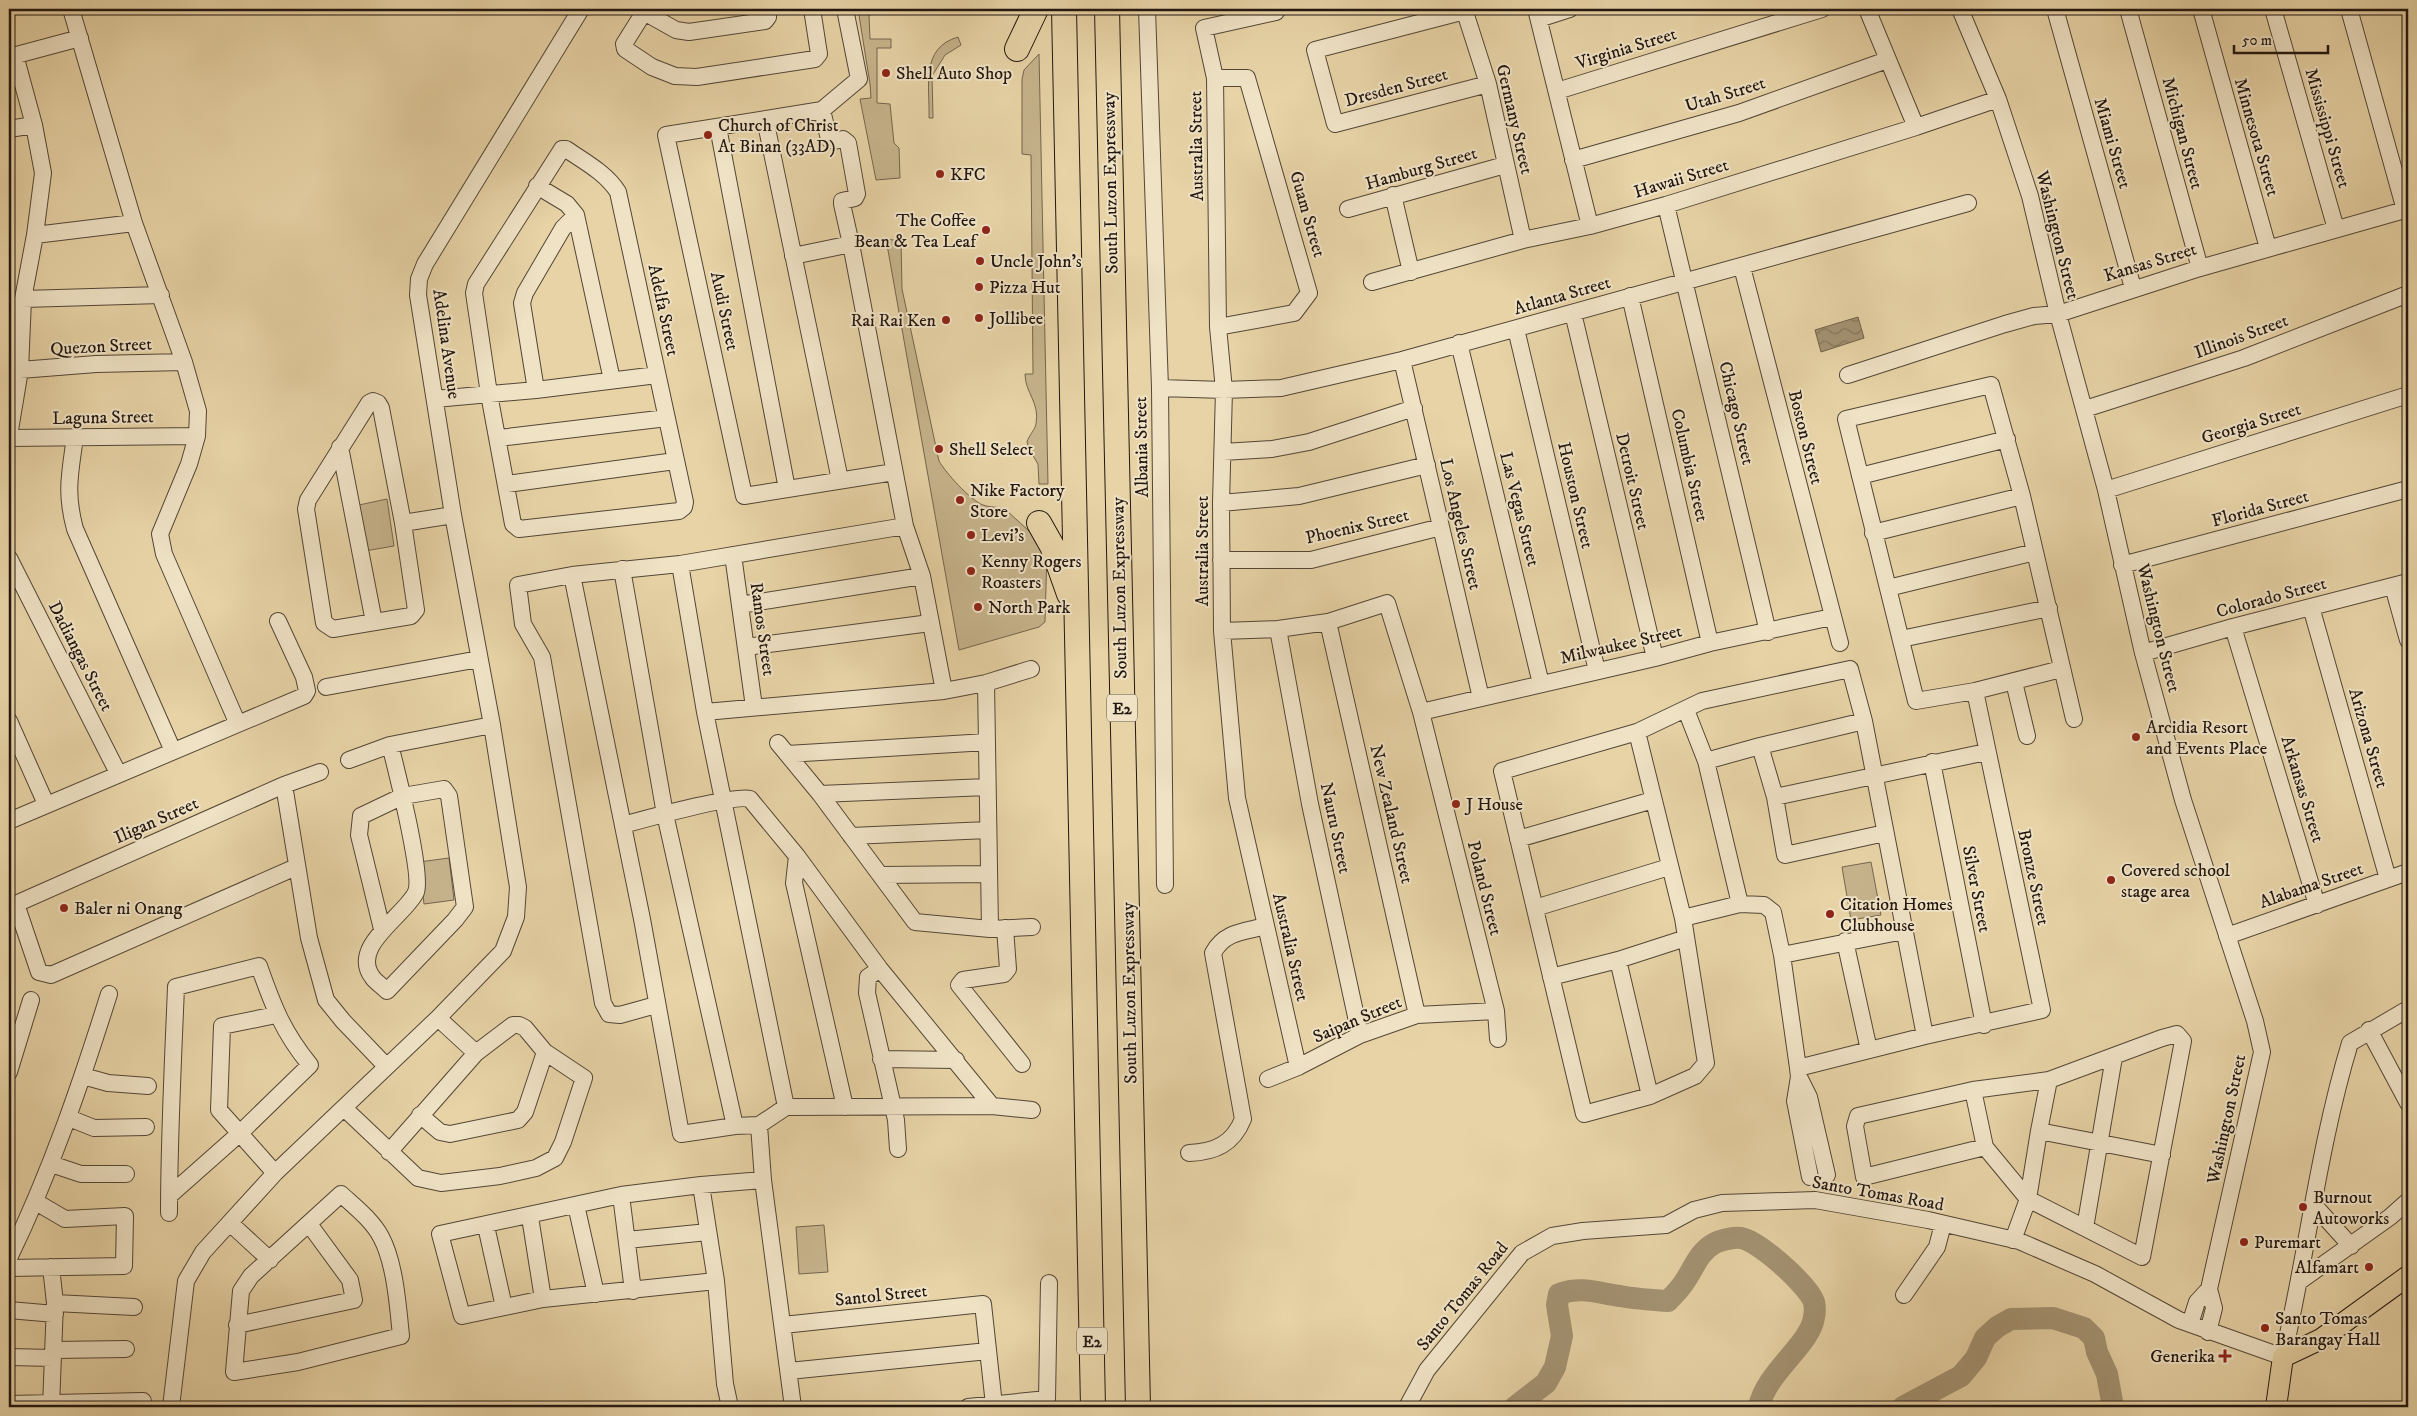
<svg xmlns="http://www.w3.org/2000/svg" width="2417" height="1416" font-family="'IM FELL DW Pica',serif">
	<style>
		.grass { fill: #c6b38c; stroke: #74654e }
		.water { fill: url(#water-waves); stroke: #70614b }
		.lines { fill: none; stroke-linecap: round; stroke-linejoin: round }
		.river { stroke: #a49373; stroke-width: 22 }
		.minor-casing { stroke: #534636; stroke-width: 18 }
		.major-casing { stroke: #221710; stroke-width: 22 }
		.highway-casing { stroke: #221710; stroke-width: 26 }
		.minor { stroke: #efe2c5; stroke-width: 16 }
		.major { stroke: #e7d3a6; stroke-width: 20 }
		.highway { stroke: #e7d3a6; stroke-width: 24 }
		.poi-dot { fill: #8f2418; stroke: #efe2c5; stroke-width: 2 }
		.labels { text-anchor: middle; stroke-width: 4; stroke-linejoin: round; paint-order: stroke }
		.shield { fill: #efe2c5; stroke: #605446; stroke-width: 1 }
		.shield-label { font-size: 16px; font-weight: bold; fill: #221710 }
		.street-label { font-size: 18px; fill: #221710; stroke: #efe2c5 }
		.poi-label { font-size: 18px; fill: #221710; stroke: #efe2c5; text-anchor: start }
	</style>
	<defs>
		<pattern id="water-waves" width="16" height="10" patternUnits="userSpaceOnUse" patternTransform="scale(1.25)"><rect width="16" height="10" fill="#a49373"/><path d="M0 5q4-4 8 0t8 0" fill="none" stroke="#85775d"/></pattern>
	</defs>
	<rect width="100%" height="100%" fill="#e7d3a6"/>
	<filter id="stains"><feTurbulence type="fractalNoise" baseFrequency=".004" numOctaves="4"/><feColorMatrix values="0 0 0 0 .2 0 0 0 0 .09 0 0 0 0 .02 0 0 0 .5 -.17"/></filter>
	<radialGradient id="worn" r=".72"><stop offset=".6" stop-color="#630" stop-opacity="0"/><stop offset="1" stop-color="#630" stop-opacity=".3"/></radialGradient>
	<path class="grass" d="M 858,9 L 873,9 L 873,14 L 869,15 L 870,39 L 891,39 L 891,48 L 877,48 L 877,103 L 890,104 L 894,143 L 899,148 L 900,178 L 876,180 L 860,99 L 871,98 L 870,84 Z
		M 958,37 L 961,45 L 945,55 L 932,76 L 933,118 L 929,118 C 930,86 920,48 958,37 Z
		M 1039,54 L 1048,484 L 1039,484 L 1038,464 L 1029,449 L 1027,442 C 1029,435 1035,430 1036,424 C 1040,402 1025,393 1025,374 L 1033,374 L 1031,155 L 1022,154 L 1022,79 L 1024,70 Z
		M 886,239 L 901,241 L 902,289 L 939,461 C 946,473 970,500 983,505 C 991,508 998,506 1006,510 L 1040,541 L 1047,551 L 1045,622 L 1039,627 L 959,650 Z
		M 387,499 L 394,546 L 365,551 L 359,505 Z
		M 449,858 L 454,900 L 424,904 L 419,862 Z
		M 1871,862 L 1881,915 L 1851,920 L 1842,867 Z
		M 824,1225 L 828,1272 L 799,1274 L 796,1227 Z"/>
	<path class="water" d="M 1858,317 L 1864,338 L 1821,352 L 1815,330 Z"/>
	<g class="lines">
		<path class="river" d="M 1515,1407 L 1546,1383 L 1555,1367 L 1562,1336 L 1557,1305 L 1559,1294 C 1581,1286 1598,1293 1620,1296 C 1636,1299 1652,1300 1668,1301 C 1674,1295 1680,1289 1685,1281 C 1694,1268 1699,1251 1715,1243 C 1721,1240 1734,1237 1741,1238 C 1759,1241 1808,1285 1814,1302 C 1815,1307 1815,1313 1814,1317 C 1811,1344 1766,1372 1759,1407
			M 1903,1407 L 1961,1376 L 1976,1358 L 1985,1338 L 1997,1327 L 2011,1319 L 2053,1318 L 2084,1328 L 2094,1338 L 2097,1352 L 2107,1374 L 2113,1407"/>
		<defs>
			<path id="minor" d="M 71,9 L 134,223 L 184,362 L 198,411 L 197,436 L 189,464 L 160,534 L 164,554 L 237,722
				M 646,9 L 624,44 L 625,49 L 652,67 L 675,76 L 697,77 L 815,59 L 819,54 L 812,9
				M 845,9 L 859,79 L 822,110 L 666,135 L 744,496 L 894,472
				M 1147,9 L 1160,388 L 1165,885
				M 1275,9 L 1276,12 L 1204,28 L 1215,78 L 1218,327 L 1224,390 L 1221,503 L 1222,631 L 1237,798 L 1298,1067
				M 1464,9 L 1488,84 L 1523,240
				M 1536,9 L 1590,226
				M 1867,9 L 1916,127
				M 1960,9 L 1998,99 L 2030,196 L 2058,314 L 2106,490 L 2143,653 L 2183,800 L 2255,1021 L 2262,1052 L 2209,1289 L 2214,1308 L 2208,1332
				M 2055,9 L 2133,288
				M 2128,9 L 2200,268
				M 2201,9 L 2268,248
				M 2273,9 L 2336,229
				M 2349,9 L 2405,210
				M 1465,11 L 1315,50 L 1335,124 L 1488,84
				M 644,12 L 676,30 L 689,32 L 765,21 L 768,17 L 766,9
				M 1539,19 L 1570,9
				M 9,57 L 80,38
				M 1215,78 L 1247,78 L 1309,293 L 1294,313 L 1218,327
				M 1557,91 L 1822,9
				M 822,110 L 829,139 L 834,141 L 843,139 L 848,143 L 857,194 L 855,198 L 842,201 L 842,204 L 851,244
				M 765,119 L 840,480
				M 718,127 L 787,489
				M 9,129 L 34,125
				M 562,149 L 566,149 C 585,162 606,173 618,192 L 685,502 L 684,507 L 679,511 L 519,529 L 513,524 L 489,394 L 474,293 L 476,284 Z
				M 1573,160 L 1739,113 L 1887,60
				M 537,186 L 567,204 L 576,215 L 612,380
				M 1393,195 L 1411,272
				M 1666,205 L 1768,632
				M 1348,209 L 1505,165
				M 35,235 L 134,223
				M 793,256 L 851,244 L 905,526 L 922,576 L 944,691
				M 1742,267 L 1840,643
				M 1372,282 L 1523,240 L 1590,226 L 1666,205 L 1916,127 L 1998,99
				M 1630,296 L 1710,643
				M 23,299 L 161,295
				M 1573,313 L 1655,658
				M 1516,329 L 1597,671
				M 1459,343 L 1541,684
				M 1402,360 L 1481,698
				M 20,370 L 96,364 L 184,362
				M 1848,375 L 2005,324 L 2034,316 L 2058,314 L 2200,268 L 2408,209
				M 1160,388 L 1224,390 L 1281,388 L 1402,360 L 1968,203
				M 536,390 L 522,303 L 525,293 L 563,228 L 576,215
				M 435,399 L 536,390 L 657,375
				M 373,401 L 378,403 L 381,408 L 403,523 L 416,610 L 411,616 L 333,629 L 324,623 L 306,509 L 308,500 L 369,403 Z
				M 2085,409 L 2244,358 L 2408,294
				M 9,436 L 20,370 L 23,299 L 35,235 L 43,173 L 34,125 L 15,55
				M 75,437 C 70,474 65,492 75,529 L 173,751
				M 9,438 L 197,436
				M 499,438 L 667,418
				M 340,447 L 374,622
				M 1223,452 L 1272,449 L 1309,442 L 1414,408
				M 1860,476 L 2007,439
				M 507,484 L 675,461
				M 2106,490 L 2408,395
				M 1221,503 L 1299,496 L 1427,465
				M 403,523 L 453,515
				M 1873,533 L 2022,496
				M 733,555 L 754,707
				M 9,558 L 118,773
				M 1221,560 L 1311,560 L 1441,527
				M 680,564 L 705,712 L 786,1107
				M 2122,565 L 2408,489
				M 622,569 L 665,814 L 735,1126
				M 572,575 L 642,919 L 681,1134 L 735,1126 L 759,1125 L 786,1107 L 992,1106 L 1032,1110
				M 2393,586 L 2408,640
				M 1888,588 L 2035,552
				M 740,605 L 922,576
				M 2311,607 L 2388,879
				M 1328,622 L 1417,1015
				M 2233,627 L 2317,905
				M 1278,629 L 1310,804 L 1360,1035
				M 1222,631 L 1278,629 L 1328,622 L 1387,603 L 1421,712 L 1496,1011 L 1498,1039
				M 1901,639 L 2049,608
				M 746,647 L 930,623
				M 2143,653 L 2233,627 L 2408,582
				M 2061,669 L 1975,691 L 1916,701 L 1846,419 L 1991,385 L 2022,496 L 2074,719
				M 2014,682 L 2027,736
				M 986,683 L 990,929
				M 326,687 L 479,659
				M 1686,710 L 1706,761 L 1740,904
				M 705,712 L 944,691 L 986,683 L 1031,669
				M 1421,712 L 1655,658 L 1710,643 L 1832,617
				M 9,721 L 46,804
				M 1637,732 L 1683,918 L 1706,1063 L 1695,1076 L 1650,1096 L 1584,1114 L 1502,771 L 1637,732 L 1702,701 L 1850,669 L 1864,721 L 1925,1036
				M 778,743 L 820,794 L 915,922 L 990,929 L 1032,927
				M 1760,746 L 1775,797 L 1785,855 L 1885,833
				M 787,754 L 987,742
				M 349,760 L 390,745 L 492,725
				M 1706,761 L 1760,746 L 1864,721
				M 1932,762 L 1984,1025
				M 284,785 L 309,938 L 326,1000 L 343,1021 L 386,1066
				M 820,794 L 987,787
				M 1775,797 L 1986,752
				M 9,821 L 304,696 L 307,691 L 304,677 L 278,621
				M 623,825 C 645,819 734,794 750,799 L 797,856 L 880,969 L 992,1106
				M 851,836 L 988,830
				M 1518,839 L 1653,800
				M 797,856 L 794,883 L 845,1107
				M 880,875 L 988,874
				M 16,904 L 39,972 L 51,975 L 296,867
				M 9,907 L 284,785 L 320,772
				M 1535,908 L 1669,867
				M 1683,918 L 1740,904 L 1764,905 L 1773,912 L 1782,955 L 1798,1068 L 1799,1077 L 1795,1101 L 1810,1177
				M 1005,928 L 1008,969 L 1004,974 L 963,980 L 959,985 L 1022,1064
				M 382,929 L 359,835 L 361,816 L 403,796 L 444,789 L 449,796 L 465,907 L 455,920 L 387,991 C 382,986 376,982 373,978 C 348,947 406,915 416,892 C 423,875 396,768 390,745
				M 2227,936 L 2408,872
				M 1845,941 L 1869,1050
				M 1782,955 L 1904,931
				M 1618,960 L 1650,1096
				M 880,969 L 868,977 L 867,993 L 896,1120 L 898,1149
				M 1551,977 L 1618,960 L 1686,938
				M 656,1005 L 620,1015 L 609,1014 L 603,1003 L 542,657 L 523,624 L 518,585 L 572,575 L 680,564 L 905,526
				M 438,1018 L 476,1053
				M 2369,1030 L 2408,1103
				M 881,1059 L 956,1060
				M 1798,1068 L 1925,1036 L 2042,1010 L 1975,691
				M 9,1072 L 31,1000
				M 83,1076 L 108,1083 L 148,1086
				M 1799,1077 L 1809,1097 L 1827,1175
				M 1268,1079 L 1298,1067 L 1360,1035 L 1417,1015 L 1496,1011
				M 1973,1090 L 1985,1147 L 2028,1199
				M 344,1108 L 418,1178 L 441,1183 L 500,1176 L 536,1168 L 555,1158 L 563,1142 L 584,1078 L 545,1052 L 525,1028 L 519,1025 L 513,1025 L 476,1053 L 389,1152
				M 420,1115 L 440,1132 L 450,1134 L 518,1120 L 525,1112 L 545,1052
				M 69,1118 L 94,1128 L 146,1127
				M 759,1125 L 763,1180 L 793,1407
				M 2039,1131 L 2049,1080
				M 1985,1147 L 1864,1177 L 1855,1126 L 1858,1116 L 1973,1090 L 2049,1080 L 2162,1038 L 2177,1034 L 2183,1041 L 2142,1257 L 2028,1199 L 2013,1240
				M 1189,1153 C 1215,1152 1233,1144 1243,1119 L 1213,953 C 1225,931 1244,932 1266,926
				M 51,1164 L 81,1174 L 126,1174
				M 275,1173 L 219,1110 L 222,1026 L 276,1015
				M 701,1185 L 716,1281 L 725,1384 L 730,1407
				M 341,1194 C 354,1206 372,1220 381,1237 C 395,1263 398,1306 401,1336 L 298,1362 L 234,1372 L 241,1291 L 251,1276 Z
				M 621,1195 L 633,1291
				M 2028,1199 L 2039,1131 L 2162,1155
				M 576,1205 L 596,1294
				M 2314,1205 L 2351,1246
				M 169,1213 C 169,1138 173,1062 176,987 L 259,966 C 273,1006 283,1032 310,1065 L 239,1134 L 169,1196
				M 530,1217 L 543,1299
				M 231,1224 L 270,1260
				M 486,1226 L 504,1307
				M 2085,1228 L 2114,1057
				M 627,1240 L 708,1232
				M 9,1258 C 51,1171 80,1086 109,994
				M 9,1268 L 124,1266 L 125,1216 L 65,1219 L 36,1202
				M 716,1281 L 543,1299 L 462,1316 L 440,1234 L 621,1195 L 701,1185 L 763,1180
				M 2300,1281 L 2390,1217 L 2408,1201
				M 1904,1295 L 1937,1247 L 1943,1224
				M 55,1303 L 134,1307
				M 9,1310 L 55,1314
				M 2190,1324 L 2197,1302 L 2209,1289
				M 237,1325 L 354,1300 L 350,1280 L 309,1224
				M 783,1325 L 983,1304 L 994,1405
				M 54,1350 L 126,1349
				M 9,1357 L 53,1358
				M 789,1371 L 988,1351
				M 9,1404 L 143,1401
				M 51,1407 L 55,1303 L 51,1267
				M 171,1407 L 186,1281 L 203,1252 L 275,1173 L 438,1018 L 503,951 L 516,917 L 518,887 L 492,725 L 453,515 L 418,295 L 419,279 L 425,264 L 581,9
				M 968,1407 L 1047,1399 L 1049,1283
				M 1407,1407 L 1427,1370 L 1522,1253 L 1552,1236 L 1583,1231 L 1666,1225 L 1694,1210 L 1722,1203 L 1815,1200 L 1928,1220 L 2019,1241 L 2095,1274 L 2179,1320 L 2283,1357 C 2307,1253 2319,1145 2350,1043 L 2408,1009"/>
			<path id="major" d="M 2276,1407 L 2283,1357 L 2321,1339 L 2408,1276"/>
			<path id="highway" d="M 1064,9 L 1093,1407
				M 1107,9 L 1138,1407
				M 1017,49 L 1036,9
				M 1039,523 L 1052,546 L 1069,594"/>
		</defs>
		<use href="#minor" class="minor-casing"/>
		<use href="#major" class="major-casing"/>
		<use href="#highway" class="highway-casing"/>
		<use href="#minor" class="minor"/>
		<use href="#major" class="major"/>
		<use href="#highway" class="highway"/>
	</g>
	<g class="poi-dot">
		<circle cx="886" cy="73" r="5"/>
		<circle cx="708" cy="135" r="5"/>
		<circle cx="940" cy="174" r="5"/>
		<circle cx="986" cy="230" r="5"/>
		<circle cx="980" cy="261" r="5"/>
		<circle cx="979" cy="287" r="5"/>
		<circle cx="979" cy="318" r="5"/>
		<circle cx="946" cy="320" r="5"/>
		<circle cx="939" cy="449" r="5"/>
		<circle cx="960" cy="500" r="5"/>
		<circle cx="971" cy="535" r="5"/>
		<circle cx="971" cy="571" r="5"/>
		<circle cx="978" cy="607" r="5"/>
		<circle cx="2136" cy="737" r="5"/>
		<circle cx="1456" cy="804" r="5"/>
		<circle cx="2111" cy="880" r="5"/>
		<circle cx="64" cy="908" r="5"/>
		<circle cx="1830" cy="914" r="5"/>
		<circle cx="2303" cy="1207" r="5"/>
		<circle cx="2244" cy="1242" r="5"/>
		<circle cx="2369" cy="1267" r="5"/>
		<circle cx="2265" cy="1328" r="5"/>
		<path d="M2222.5 1348.5h5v5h5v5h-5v5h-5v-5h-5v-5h5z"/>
	</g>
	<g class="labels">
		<g class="shield">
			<rect x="1107" y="694.5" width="30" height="27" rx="4"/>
			<rect x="1077" y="1327.5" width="30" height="27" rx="4"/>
		</g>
		<g class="shield-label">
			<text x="1122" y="714">E2</text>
			<text x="1092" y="1347">E2</text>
		</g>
		<g class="street-label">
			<text transform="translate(1626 48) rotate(-17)" y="6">Virginia Street</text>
			<text transform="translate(1396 87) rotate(-15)" y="6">Dresden Street</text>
			<text transform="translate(1725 94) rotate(-17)" y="6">Utah Street</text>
			<text transform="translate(1515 119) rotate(77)" y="6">Germany Street</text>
			<text transform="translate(2328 128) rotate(74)" y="6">Mississippi Street</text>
			<text transform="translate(2183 133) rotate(75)" y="6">Michigan Street</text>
			<text transform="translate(2257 137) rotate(74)" y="6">Minnesota Street</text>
			<text transform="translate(2113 143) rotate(74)" y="6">Miami Street</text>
			<text transform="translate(1196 146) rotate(-91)" y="6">Australia Street</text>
			<text transform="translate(1421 168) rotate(-16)" y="6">Hamburg Street</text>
			<text transform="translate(1681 178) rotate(-17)" y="6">Hawaii Street</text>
			<text transform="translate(1110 183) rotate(-91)" y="6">South Luzon Expressway</text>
			<text transform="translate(1308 214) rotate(74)" y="6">Guam Street</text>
			<text transform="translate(2058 235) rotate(76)" y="6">Washington Street</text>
			<text transform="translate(2150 262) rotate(-17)" y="6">Kansas Street</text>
			<text transform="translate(1562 295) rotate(-16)" y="6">Atlanta Street</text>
			<text transform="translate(664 310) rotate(78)" y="6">Adelfa Street</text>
			<text transform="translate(725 311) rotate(78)" y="6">Audi Street</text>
			<text transform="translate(2241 336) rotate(-20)" y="6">Illinois Street</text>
			<text transform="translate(447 344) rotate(82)" y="6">Adelina Avenue</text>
			<text transform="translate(101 346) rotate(-3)" y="6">Quezon Street</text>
			<text transform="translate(1737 413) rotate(77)" y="6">Chicago Street</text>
			<text transform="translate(103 417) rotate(-1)" y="6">Laguna Street</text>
			<text transform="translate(2251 423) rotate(-17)" y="6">Georgia Street</text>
			<text transform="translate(1806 437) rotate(76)" y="6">Boston Street</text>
			<text transform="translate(1141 447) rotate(-91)" y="6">Albania Street</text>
			<text transform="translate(1690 465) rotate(77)" y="6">Columbia Street</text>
			<text transform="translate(1633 481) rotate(77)" y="6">Detroit Street</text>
			<text transform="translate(1576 495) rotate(77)" y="6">Houston Street</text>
			<text transform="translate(2260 508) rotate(-15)" y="6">Florida Street</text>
			<text transform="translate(1520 509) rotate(76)" y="6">Las Vegas Street</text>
			<text transform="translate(1461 524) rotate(77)" y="6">Los Angeles Street</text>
			<text transform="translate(1357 526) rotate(-13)" y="6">Phoenix Street</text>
			<text transform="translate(1202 551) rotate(-90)" y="6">Australia Street</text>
			<text transform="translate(1119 588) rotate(-91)" y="6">South Luzon Expressway</text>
			<text transform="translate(2271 597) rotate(-15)" y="6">Colorado Street</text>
			<text transform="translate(2159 628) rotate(76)" y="6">Washington Street</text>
			<text transform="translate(763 629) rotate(82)" y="6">Ramos Street</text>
			<text transform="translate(1621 644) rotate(-13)" y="6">Milwaukee Street</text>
			<text transform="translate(81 656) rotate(63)" y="6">Dadiangas Street</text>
			<text transform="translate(2369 738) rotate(74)" y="6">Arizona Street</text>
			<text transform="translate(2303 789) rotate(73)" y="6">Arkansas Street</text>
			<text transform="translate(1392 814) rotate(77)" y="6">New Zealand Street</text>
			<text transform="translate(156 820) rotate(-24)" y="6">Iligan Street</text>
			<text transform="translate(1336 828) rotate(78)" y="6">Nauru Street</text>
			<text transform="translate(2034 877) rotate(78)" y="6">Bronze Street</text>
			<text transform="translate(2311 885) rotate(-19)" y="6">Alabama Street</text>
			<text transform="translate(1485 888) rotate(76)" y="6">Poland Street</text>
			<text transform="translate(1977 889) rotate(79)" y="6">Silver Street</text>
			<text transform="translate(1291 947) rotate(77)" y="6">Australia Street</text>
			<text transform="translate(1129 993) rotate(-91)" y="6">South Luzon Expressway</text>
			<text transform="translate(1357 1019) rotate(-23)" y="6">Saipan Street</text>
			<text transform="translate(2226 1119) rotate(-78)" y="6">Washington Street</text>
			<text transform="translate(1878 1193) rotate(10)" y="6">Santo Tomas Road</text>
			<text transform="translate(881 1295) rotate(-6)" y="6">Santol Street</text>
			<text transform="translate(1462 1296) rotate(-51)" y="6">Santo Tomas Road</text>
		</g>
		<g class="poi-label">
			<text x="896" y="79">Shell Auto Shop</text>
			<text x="718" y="131">Church of Christ<tspan x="718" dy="21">At Binan (33AD)</tspan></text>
			<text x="950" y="180">KFC</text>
			<text x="976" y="226" text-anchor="end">The Coffee<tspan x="976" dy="21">Bean &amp; Tea Leaf</tspan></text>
			<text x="990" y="267">Uncle John's</text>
			<text x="989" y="293">Pizza Hut</text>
			<text x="989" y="324">Jollibee</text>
			<text x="936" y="326" text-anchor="end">Rai Rai Ken</text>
			<text x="949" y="455">Shell Select</text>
			<text x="970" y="496">Nike Factory<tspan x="970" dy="21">Store</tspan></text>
			<text x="981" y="541">Levi's</text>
			<text x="981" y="567">Kenny Rogers<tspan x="981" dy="21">Roasters</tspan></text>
			<text x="988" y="613">North Park</text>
			<text x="2146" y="733">Arcidia Resort<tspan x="2146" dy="21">and Events Place</tspan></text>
			<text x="1466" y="810">J House</text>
			<text x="2121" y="876">Covered school<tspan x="2121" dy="21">stage area</tspan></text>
			<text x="1840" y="910">Citation Homes<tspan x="1840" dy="21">Clubhouse</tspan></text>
			<text x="74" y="914">Baler ni Onang</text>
			<text x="2313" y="1203">Burnout<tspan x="2313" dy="21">Autoworks</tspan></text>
			<text x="2254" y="1248">Puremart</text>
			<text x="2359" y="1273" text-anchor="end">Alfamart</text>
			<text x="2275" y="1324">Santo Tomas<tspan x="2275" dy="21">Barangay Hall</tspan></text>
			<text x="2215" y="1362" text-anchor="end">Generika</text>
		</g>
	</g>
	<rect width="2417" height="1416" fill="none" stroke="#e7d3a6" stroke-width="30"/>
	<rect x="10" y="10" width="2397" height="1396" fill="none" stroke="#221710" stroke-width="2.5"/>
	<rect x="15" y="15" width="2387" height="1386" fill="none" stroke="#221710"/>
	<path d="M2234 45v8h94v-8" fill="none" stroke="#221710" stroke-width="2.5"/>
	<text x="2242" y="45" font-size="15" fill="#221710" stroke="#efe2c5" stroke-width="4" paint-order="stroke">50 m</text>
	<rect width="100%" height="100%" filter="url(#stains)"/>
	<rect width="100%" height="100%" fill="url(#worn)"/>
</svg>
